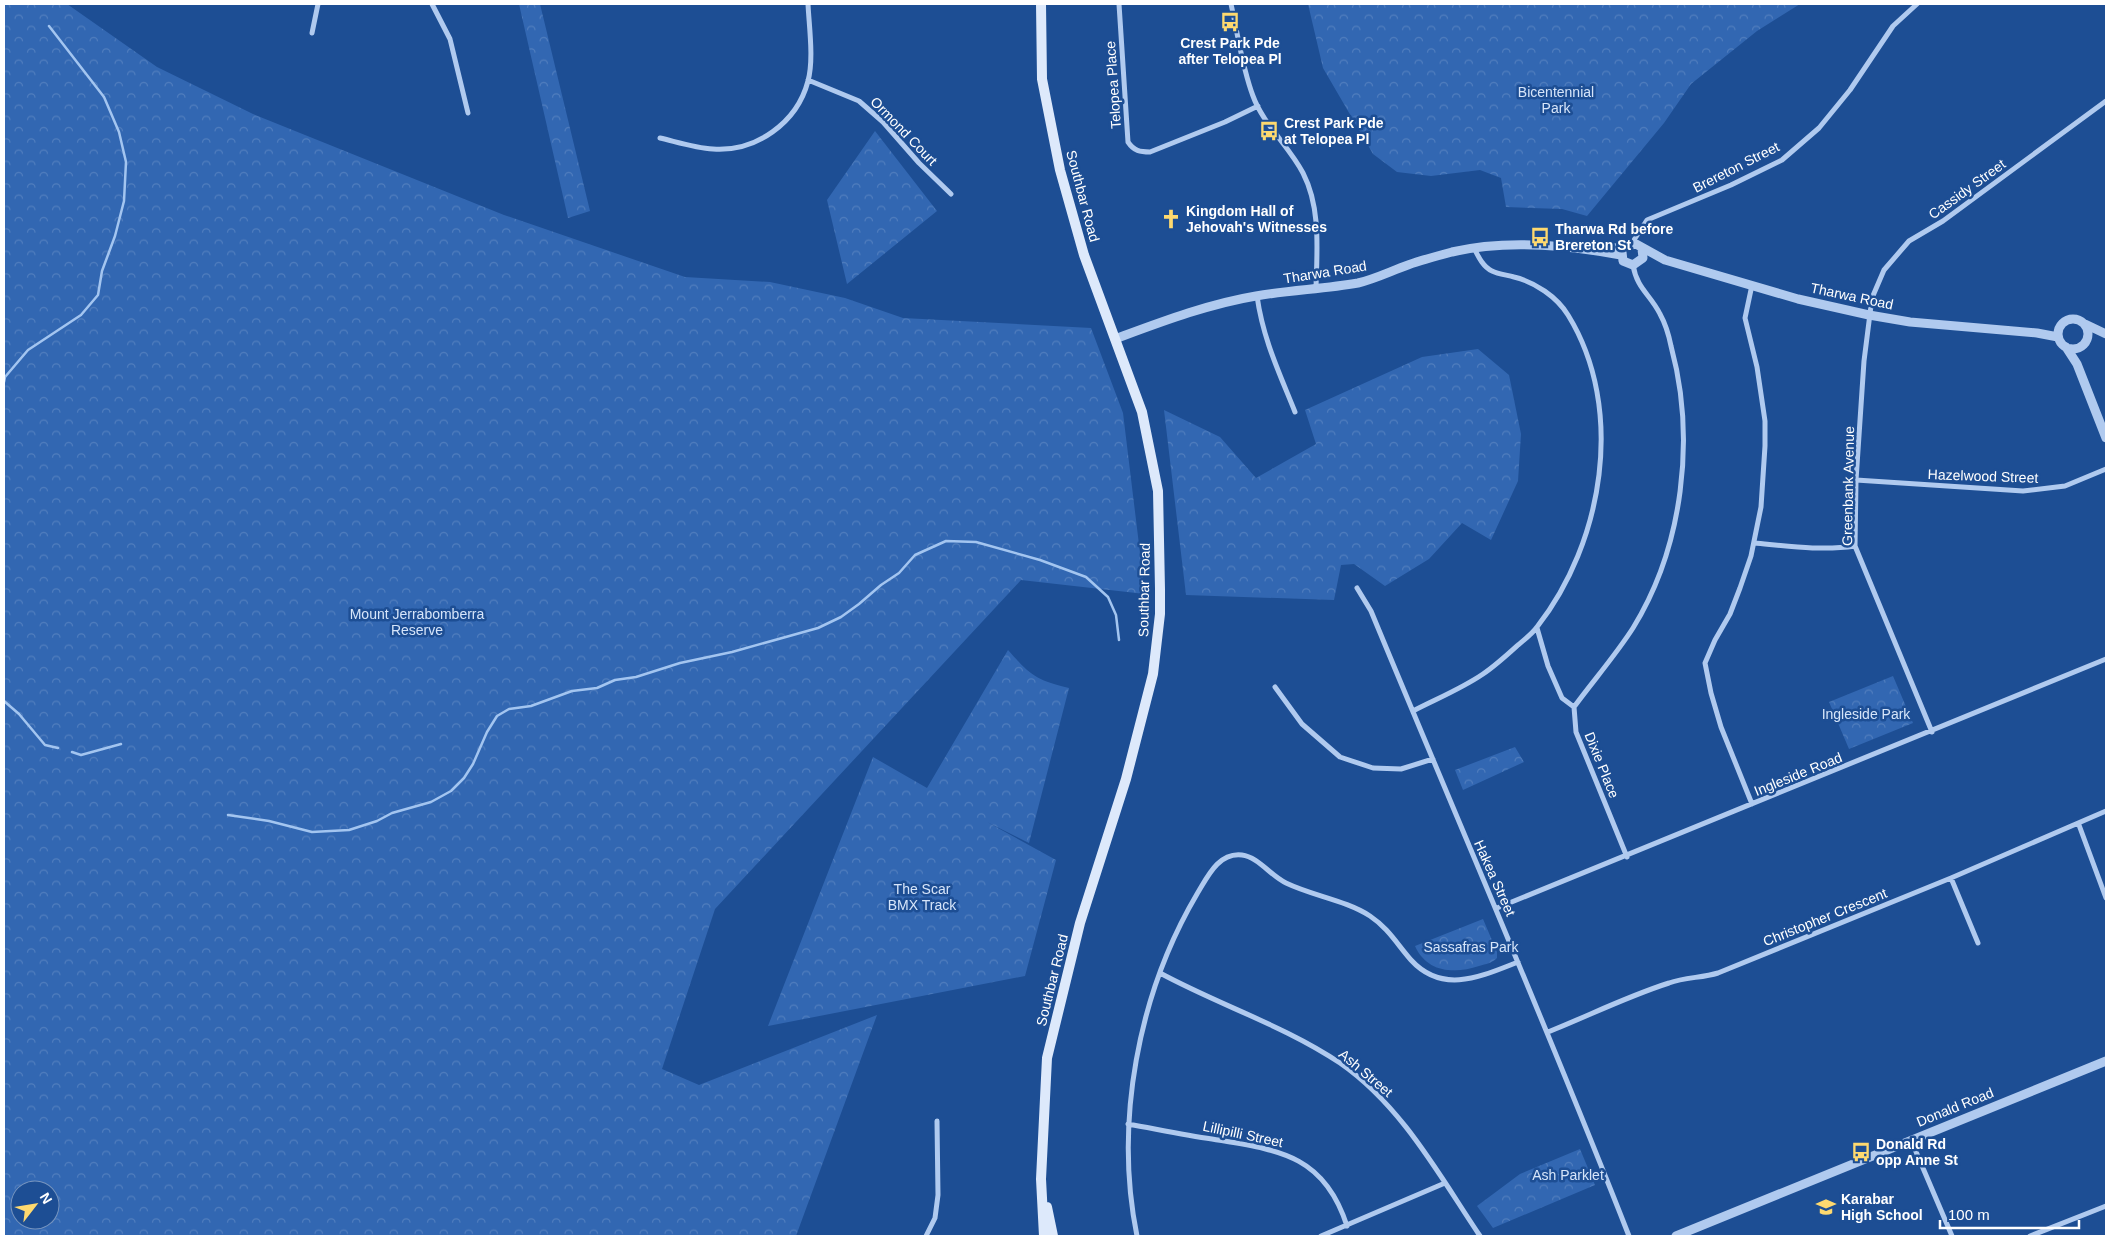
<svg xmlns="http://www.w3.org/2000/svg" width="2110" height="1240" font-family="Arial,sans-serif">
	<style>
		.forest { fill: url(#forest-crowns); fill-rule: evenodd }
		.lines { fill: none; stroke-linecap: round; stroke-linejoin: round }
		.stream { stroke: #a3c5f0; stroke-width: 2.5 }
		.minor { stroke: #b0caef; stroke-width: 5 }
		.tertiary { stroke: #b0caef; stroke-width: 9 }
		.secondary { stroke: #dde9fb; stroke-width: 10 }
		.labels { text-anchor: middle; stroke-width: 5; stroke-linejoin: round; paint-order: stroke }
		.poi-label { font-size: 14px; font-weight: bold; fill: #fff; stroke: #1d4e94; text-anchor: start }
		.street-label { font-size: 14px; fill: #fff; stroke: #1d4e94 }
		.park-label { font-size: 14px; fill: #d6e5fa; stroke: #1d4e94 }
	</style>
	<defs>
		<pattern id="forest-crowns" width="20" height="18" patternUnits="userSpaceOnUse" patternTransform="scale(1.25)"><rect width="20" height="18" fill="#3267b2"/><path d="M2 6a3 3 0 1 1 6 0M12 15a3 3 0 1 1 6 0" fill="none" stroke="#517ebe"/></pattern>
	</defs>
	<rect width="100%" height="100%" fill="#1d4e94"/>
	<path class="forest" d="M 4,4 L 67,4 L 157,67 L 253,114 L 504,215 L 685,277 L 770,282 L 845,298 L 903,318 L 1091,328 L 1123,413 L 1145,594 L 1021,580 L 715,909 L 662,1069 L 699,1085 L 877,1015 L 796,1236 L 4,1236 ZM 20,1190 L 50,1190 L 50,1220 L 20,1220 Z
		M 519,4 L 540,4 L 590,211 L 568,218 Z
		M 1308,4 L 1800,4 L 1757,31 L 1691,84 L 1664,123 L 1587,216 L 1562,209 L 1506,207 L 1501,178 L 1480,170 L 1431,176 L 1397,172 L 1373,154 L 1323,68 Z
		M 875,131 L 937,211 L 847,284 L 827,200 Z
		M 1478,349 L 1509,375 L 1521,434 L 1518,481 L 1491,540 L 1462,523 L 1429,559 L 1385,586 L 1354,564 L 1341,565 L 1334,600 L 1186,595 L 1164,410 L 1220,437 L 1256,478 L 1316,444 L 1305,410 L 1422,357 Z
		M 1008,650 C 1030,675 1036,680 1069,688 L 1029,843 L 987,822 L 1056,860 L 1025,976 L 768,1026 L 873,757 L 927,788 Z
		M 1893,676 L 1913,723 L 1849,749 L 1829,702 Z
		M 1515,747 L 1524,762 L 1463,790 L 1455,770 Z
		M 1483,919 L 1497,952 L 1497,958 C 1492,963 1486,964 1479,966 C 1455,974 1427,973 1415,946 Z
		M 1580,1149 L 1595,1185 L 1493,1228 L 1477,1206 L 1520,1174 Z"/>
	<g class="lines">
		<path class="stream" d="M 4,382 L 5,377 L 28,350 L 81,315 L 98,295 L 102,271 L 115,236 L 124,201 L 126,162 L 119,132 L 104,97 L 49,26
			M 4,701 L 19,714 L 45,745 L 58,748
			M 72,752 L 81,755 L 121,744
			M 228,815 L 269,821 L 312,832 L 349,830 L 377,821 L 392,813 L 431,802 L 451,791 L 464,778 L 473,764 L 487,732 L 497,716 L 509,709 L 531,706 L 572,691 L 597,688 L 615,680 L 636,677 L 680,663 L 732,652 L 818,628 L 841,617 L 859,604 L 881,585 L 899,573 L 915,555 L 946,541 L 976,542 L 1040,560 L 1086,577 L 1108,597 L 1116,615 L 1119,640"/>
		<path class="minor" d="M 432,4 L 450,39 L 468,113
			M 1119,4 L 1128,142 C 1134,151 1140,152 1150,152 L 1225,122 L 1258,106
			M 1231,4 C 1238,35 1242,67 1253,96 C 1263,124 1289,146 1303,173 C 1321,208 1317,250 1316,288
			M 312,33 L 318,4
			M 808,80 L 859,101 L 883,122 L 919,163 L 951,194
			M 660,138 C 677,142 695,148 713,149 C 756,152 797,123 808,81 C 814,59 809,26 808,4
			M 1632,243 L 1647,220 L 1731,185 L 1782,160 L 1819,128 L 1850,90 L 1893,26 L 1917,4
			M 1257,296 C 1263,339 1279,372 1295,412
			M 1856,480 L 2023,491 L 2065,486 L 2106,469
			M 1754,543 C 1787,546 1822,551 1855,546
			M 1357,588 L 1371,611 C 1457,819 1547,1026 1629,1236
			M 1537,628 L 1548,666 L 1562,698 L 1574,707 L 1576,732 L 1627,857
			M 1275,687 L 1302,724 L 1340,757 L 1373,768 L 1401,769 L 1433,759
			M 1574,707 C 1593,681 1615,656 1633,628 C 1683,547 1696,438 1671,346 C 1669,336 1665,323 1660,314 C 1650,294 1637,289 1633,265
			M 1413,711 C 1436,699 1461,689 1483,674 C 1495,666 1507,655 1518,645 C 1524,640 1532,634 1537,627 C 1603,543 1626,409 1568,315 C 1557,297 1535,282 1514,277 C 1507,275 1498,274 1492,271 C 1483,267 1478,256 1474,248
			M 1932,732 L 1855,546 L 1856,480 L 1864,361 L 1872,298 L 1884,270 L 1909,241 L 1943,221 L 2106,101
			M 1752,804 L 1721,727 L 1711,693 L 1705,663 L 1715,640 L 1730,614 L 1740,588 L 1751,556 L 1761,507 L 1765,446 L 1765,421 L 1757,367 L 1745,318 L 1752,285
			M 2079,825 L 2106,898
			M 1951,878 L 1978,943
			M 1497,908 L 2106,659
			M 1160,973 C 1219,1005 1285,1026 1340,1063 C 1402,1106 1439,1175 1480,1236
			M 1548,1032 C 1588,1016 1628,996 1669,983 C 1685,977 1702,978 1718,973 L 1951,878 L 2106,811
			M 1128,1124 C 1156,1129 1184,1135 1212,1139 C 1278,1150 1324,1154 1347,1226
			M 1911,1140 L 1952,1236
			M 926,1236 L 935,1218 L 938,1195 L 937,1121
			M 1137,1236 C 1114,1123 1138,994 1197,894 C 1207,878 1218,852 1242,855 C 1258,857 1271,876 1286,883 C 1313,896 1345,900 1370,916 C 1388,928 1397,944 1411,960 C 1443,995 1482,976 1518,962
			M 1321,1236 L 1445,1183
			M 2030,1236 L 2106,1206"/>
		<path class="tertiary" d="M 1603,250 L 1636,244 L 1665,260 L 1798,299 L 1869,315 L 1910,322 L 2037,333 L 2058,337
			M 1622,252 L 1623,261 L 1633,265 L 1643,258 L 1642,249
			M2058 334a15 15 0 1 1 30 0a15 15 0 1 1-30 0Z
			M 2085,324 L 2106,334
			M 1115,339 C 1161,322 1208,304 1256,296 C 1290,290 1324,289 1358,283 C 1375,279 1391,271 1408,265 C 1422,260 1437,256 1452,252 C 1507,239 1567,245 1621,255
			M 2066,347 L 2077,364 L 2106,438
			M 1676,1236 L 2106,1061"/>
		<path class="secondary" d="M 1041,4 L 1042,79 L 1060,170 L 1084,255 L 1142,412 L 1158,491 L 1160,589 L 1160,614 L 1153,674 L 1126,779 L 1080,923 L 1047,1058 L 1041,1179 L 1044,1236
			M 1047,1207 L 1053,1236"/>
	</g>
	<defs>
		<symbol id="bus-bare" viewBox="-9 -9 18 18"><path d="M-5-6H5V4H4V6H2V4H-2V6H-4V4H-5ZM-3.5-4V0h7V-4ZM-3.5 1.2v1.5H-2V1.2ZM2 1.2v1.5H3.5V1.2Z" fill="#fed96f" stroke="#1d4e94" stroke-width="2.5" paint-order="stroke"/></symbol>
		<symbol id="church-bare" viewBox="-9 -9 18 18"><path d="M-1.2-6h2.4v3.5h3.3v2.4h-3.3V6h-2.4V-.1h-3.3v-2.4h3.3Z" fill="#fed96f" stroke="#1d4e94" stroke-width="2.5" paint-order="stroke"/></symbol>
		<symbol id="school-bare" viewBox="-9 -9 18 18"><path d="M0-5L7-2L0 1L-7-2ZM-4 1L0 2.5L4 1V4Q0 6-4 4Z" fill="#fed96f" stroke="#1d4e94" stroke-width="2.5" paint-order="stroke"/></symbol>
	</defs>
	<g fill-rule="evenodd">
		<use href="#bus-bare" x="1216" y="8" width="28" height="28"/>
		<use href="#bus-bare" x="1255" y="117" width="28" height="28"/>
		<use href="#church-bare" x="1157" y="205" width="28" height="28"/>
		<use href="#bus-bare" x="1526" y="223" width="28" height="28"/>
		<use href="#bus-bare" x="1847" y="1138" width="28" height="28"/>
		<use href="#school-bare" x="1812" y="1193" width="28" height="28"/>
	</g>
	<g class="labels">
		<g class="poi-label">
			<text x="1230" y="48" text-anchor="middle">Crest Park Pde<tspan x="1230" dy="16">after Telopea Pl</tspan></text>
			<text x="1284" y="128">Crest Park Pde<tspan x="1284" dy="16">at Telopea Pl</tspan></text>
			<text x="1186" y="216">Kingdom Hall of<tspan x="1186" dy="16">Jehovah's Witnesses</tspan></text>
			<text x="1555" y="234">Tharwa Rd before<tspan x="1555" dy="16">Brereton St</tspan></text>
			<text x="1876" y="1149">Donald Rd<tspan x="1876" dy="16">opp Anne St</tspan></text>
			<text x="1841" y="1204">Karabar<tspan x="1841" dy="16">High School</tspan></text>
		</g>
		<g class="street-label">
			<text transform="translate(1113 85) rotate(-94)" y="5">Telopea Place</text>
			<text transform="translate(904 131) rotate(46)" y="5">Ormond Court</text>
			<text transform="translate(1736 167) rotate(-27)" y="5">Brereton Street</text>
			<text transform="translate(1967 189) rotate(-36)" y="5">Cassidy Street</text>
			<text transform="translate(1083 196) rotate(75)" y="5">Southbar Road</text>
			<text transform="translate(1325 272) rotate(-9)" y="5">Tharwa Road</text>
			<text transform="translate(1852 296) rotate(12)" y="5">Tharwa Road</text>
			<text transform="translate(1983 476) rotate(2)" y="5">Hazelwood Street</text>
			<text transform="translate(1848 486) rotate(-89)" y="5">Greenbank Avenue</text>
			<text transform="translate(1144 590) rotate(-89)" y="5">Southbar Road</text>
			<text transform="translate(1602 765) rotate(68)" y="5">Dixie Place</text>
			<text transform="translate(1798 774) rotate(-22)" y="5">Ingleside Road</text>
			<text transform="translate(1495 878) rotate(66)" y="5">Hakea Street</text>
			<text transform="translate(1825 917) rotate(-22)" y="5">Christopher Crescent</text>
			<text transform="translate(1052 980) rotate(-76)" y="5">Southbar Road</text>
			<text transform="translate(1366 1073) rotate(40)" y="5">Ash Street</text>
			<text transform="translate(1955 1107) rotate(-22)" y="5">Donald Road</text>
			<text transform="translate(1243 1134) rotate(12)" y="5">Lillipilli Street</text>
		</g>
		<g class="park-label">
			<text x="1556" y="97">Bicentennial<tspan x="1556" dy="16">Park</tspan></text>
			<text x="417" y="619">Mount Jerrabomberra<tspan x="417" dy="16">Reserve</tspan></text>
			<text x="1866" y="719">Ingleside Park</text>
			<text x="922" y="894">The Scar<tspan x="922" dy="16">BMX Track</tspan></text>
			<text x="1471" y="952">Sassafras Park</text>
			<text x="1568" y="1180">Ash Parklet</text>
		</g>
	</g>
	<rect width="2110" height="1240" fill="none" stroke="#ffffff" stroke-width="10"/>
	<g transform="translate(35 1205) rotate(59)"><circle r="24" fill="#1d4e94" stroke="#7795bf"/>
	<path d="M0-4L9 19L0 12L-9 19Z" fill="#fed96f"/>
	<text y="-8" font-size="14" font-weight="bold" text-anchor="middle" fill="#ffffff">N</text>
	</g>
	<path d="M1940 1220v8h139v-8" fill="none" stroke="#ffffff" stroke-width="2.5"/>
	<text x="1948" y="1220" font-size="15" fill="#ffffff" stroke="#1d4e94" stroke-width="4" paint-order="stroke">100 m</text>
</svg>
